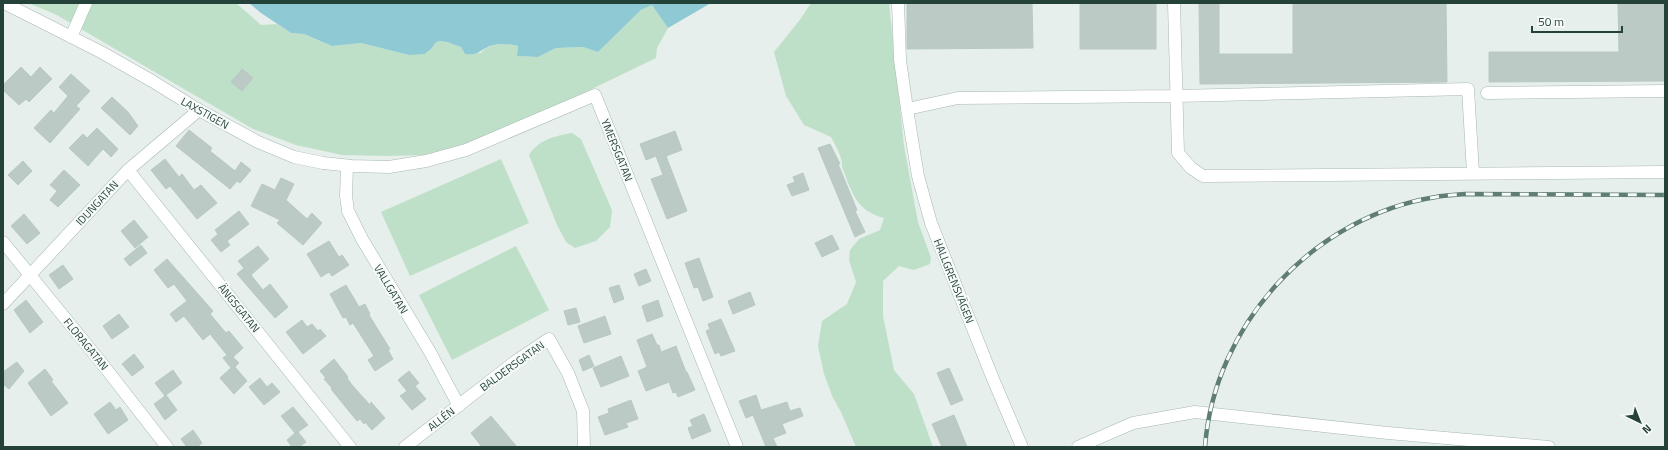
<svg xmlns="http://www.w3.org/2000/svg" width="1668" height="450" font-family="'Titillium Web',sans-serif">
	<style>
		.green { fill: #bfe0c8 }
		.water { fill: #8ec9d4 }
		.building { fill: #bbcac4; stroke: #b8c9c2 }
		.lines { fill: none; stroke-linecap: round; stroke-linejoin: round }
		.minor-casing { stroke: #a8b8b2; stroke-width: 13 }
		.minor { stroke: #fff; stroke-width: 12 }
		.rail-casing { stroke: #5f7d75; stroke-width: 4.5 }
		.rail { stroke: #f7fbf9; stroke-width: 3; stroke-dasharray: 9; stroke-linecap: butt }
		.labels { text-anchor: middle; stroke-width: 4; stroke-linejoin: round; paint-order: stroke }
		.street-label { font-size: 11px; fill: #24423a; stroke: #f7fbf9 }
	</style>
	<rect width="100%" height="100%" fill="#e6efeb"/>
	<path class="green" d="M 28,3 L 236,3 L 261,25 L 277,24 L 291,33 L 304,34 L 332,46 L 361,43 L 409,55 L 431,49 L 434,43 L 439,41 L 447,42 L 461,47 L 465,54 L 481,53 C 490,42 505,43 518,46 L 517,56 L 538,57 L 556,48 L 583,47 L 598,52 L 641,10 L 652,5 L 668,28 L 657,48 L 656,58 L 536,116 L 475,141 L 424,155 L 386,156 L 342,155 L 296,145 L 253,129 L 55,14 Z
		M 811,3 L 889,3 L 904,146 L 918,222 L 931,258 L 930,264 L 914,270 L 899,266 L 883,281 L 883,316 L 894,370 L 914,394 L 933,447 L 856,447 L 841,412 L 833,398 L 824,374 L 818,346 L 822,321 L 847,304 L 856,282 L 849,260 L 850,250 L 859,239 L 880,230 L 884,218 C 855,210 852,192 842,167 C 843,157 835,145 831,137 L 804,125 L 786,96 L 774,52 L 799,21 Z
		M 572,133 L 581,139 L 612,210 L 610,227 L 596,241 L 575,248 L 566,242 L 557,225 L 529,155 C 538,140 555,136 572,133 Z
		M 501,159 L 529,223 L 410,276 L 381,212 Z
		M 516,246 L 549,310 L 452,360 L 419,295 Z"/>
	<path class="water" d="M 249,3 L 711,3 L 668,28 L 652,5 L 641,10 L 598,52 L 583,47 L 556,48 L 538,57 L 517,56 L 518,46 C 509,44 495,42 486,48 C 476,53 478,55 465,54 L 461,47 L 447,42 L 439,41 L 435,43 L 431,49 L 424,54 L 409,55 L 361,43 L 332,46 L 304,34 L 291,33 L 261,13 Z"/>
	<path class="building" d="M 907,3 L 1032,3 L 1033,48 L 907,49 Z
		M 1080,3 L 1156,3 L 1156,49 L 1080,49 Z
		M 1199,3 L 1219,3 L 1219,54 L 1293,54 L 1293,3 L 1446,3 L 1447,82 L 1200,84 Z
		M 1618,3 L 1665,3 L 1665,81 L 1489,82 L 1489,52 L 1619,52 Z
		M 21,67 L 31,77 L 40,67 L 52,79 L 29,102 L 26,99 L 19,105 L 3,90 L 3,85 Z
		M 242,69 L 253,78 L 242,91 L 231,82 Z
		M 71,74 L 90,91 L 76,106 L 80,109 L 50,143 L 34,128 L 51,110 L 54,113 L 68,96 L 59,87 Z
		M 112,97 L 128,112 L 138,126 L 130,135 L 101,108 Z
		M 97,128 L 118,149 L 111,157 L 103,149 L 88,166 L 69,148 L 83,134 L 87,138 Z
		M 189,130 L 212,148 L 210,151 L 235,171 L 241,162 L 251,170 L 240,183 L 237,181 L 230,189 L 176,146 Z
		M 675,131 L 682,150 L 666,156 L 687,211 L 667,219 L 651,179 L 663,175 L 656,156 L 646,160 L 640,144 Z
		M 830,144 L 840,164 L 838,164 L 857,210 L 855,211 L 865,232 L 855,237 L 818,148 Z
		M 165,159 L 179,177 L 182,174 L 194,190 L 201,185 L 217,203 L 197,219 L 170,186 L 166,189 L 151,170 Z
		M 23,161 L 32,171 L 18,185 L 8,175 Z
		M 64,170 L 80,185 L 58,207 L 50,200 L 57,191 L 50,185 Z
		M 803,173 L 809,190 L 792,196 L 787,185 L 795,182 L 793,177 Z
		M 281,178 L 294,184 L 286,200 L 307,219 L 312,213 L 322,223 L 303,245 L 277,223 L 280,220 L 251,206 L 262,184 L 275,190 Z
		M 239,211 L 249,224 L 227,241 L 230,245 L 221,252 L 211,240 L 218,234 L 215,230 Z
		M 24,214 L 40,233 L 27,244 L 11,226 Z
		M 134,220 L 148,237 L 135,248 L 121,231 Z
		M 832,235 L 839,249 L 822,257 L 815,243 Z
		M 329,241 L 339,257 L 342,255 L 349,265 L 332,276 L 329,272 L 321,277 L 307,254 Z
		M 141,245 L 147,253 L 130,266 L 124,259 Z
		M 258,246 L 269,259 L 251,275 L 263,290 L 270,284 L 288,307 L 275,318 L 237,274 L 244,268 L 238,261 Z
		M 699,258 L 713,297 L 703,301 L 698,287 L 694,288 L 685,263 Z
		M 167,259 L 213,311 L 210,314 L 226,333 L 229,331 L 243,348 L 233,357 L 239,363 L 235,367 L 247,381 L 234,394 L 220,378 L 231,368 L 223,358 L 227,355 L 210,334 L 203,340 L 184,316 L 176,322 L 170,314 L 187,301 L 174,284 L 168,288 L 154,270 Z
		M 63,265 L 73,279 L 59,289 L 49,275 Z
		M 646,269 L 651,281 L 639,286 L 634,274 Z
		M 346,285 L 359,307 L 365,304 L 370,314 L 369,315 L 390,349 L 388,350 L 393,359 L 375,371 L 368,360 L 374,356 L 353,323 L 350,325 L 346,317 L 343,318 L 330,294 Z
		M 619,285 L 624,299 L 614,303 L 609,288 Z
		M 750,292 L 755,305 L 733,314 L 728,301 Z
		M 26,300 L 43,322 L 30,333 L 14,310 Z
		M 658,300 L 663,316 L 647,322 L 642,306 Z
		M 576,308 L 580,322 L 568,325 L 564,311 Z
		M 119,314 L 129,327 L 112,339 L 103,326 Z
		M 605,316 L 611,334 L 584,343 L 578,326 Z
		M 721,319 L 735,351 L 721,356 L 719,352 L 715,354 L 706,331 L 710,329 L 708,324 Z
		M 302,320 L 307,327 L 312,324 L 318,331 L 320,329 L 326,336 L 303,354 L 286,332 Z
		M 652,334 L 657,345 L 659,345 L 661,352 L 676,346 L 686,372 L 687,372 L 695,390 L 678,397 L 676,392 L 673,393 L 669,382 L 646,391 L 638,371 L 647,367 L 637,340 Z
		M 134,354 L 144,367 L 132,376 L 122,364 Z
		M 589,355 L 594,366 L 583,371 L 579,360 Z
		M 621,356 L 629,376 L 601,387 L 593,368 Z
		M 334,359 L 348,377 L 347,378 L 352,385 L 370,405 L 371,402 L 385,418 L 372,430 L 365,422 L 364,424 L 360,419 L 357,421 L 331,389 L 332,388 L 324,379 L 326,378 L 320,371 Z
		M 17,362 L 24,371 L 9,389 L 3,384 L 3,372 Z
		M 949,368 L 963,400 L 951,405 L 937,373 Z
		M 45,369 L 53,380 L 51,381 L 68,403 L 51,416 L 28,383 Z
		M 173,370 L 182,383 L 166,395 L 177,410 L 165,420 L 154,404 L 165,396 L 155,383 Z
		M 409,371 L 419,383 L 415,386 L 426,399 L 412,410 L 400,396 L 407,391 L 398,380 Z
		M 260,378 L 267,387 L 272,383 L 280,392 L 264,405 L 249,387 Z
		M 756,395 L 761,410 L 787,402 L 790,411 L 800,408 L 803,416 L 782,424 L 786,433 L 773,438 L 777,447 L 766,447 L 753,415 L 746,418 L 739,401 Z
		M 631,400 L 638,419 L 626,423 L 628,427 L 605,435 L 598,417 L 609,413 L 608,409 Z
		M 110,402 L 116,410 L 120,407 L 128,420 L 108,434 L 94,414 Z
		M 293,407 L 308,425 L 298,432 L 306,442 L 299,447 L 292,447 L 287,440 L 295,433 L 281,416 Z
		M 704,414 L 711,431 L 692,439 L 688,428 L 693,426 L 690,420 Z
		M 954,415 L 967,447 L 942,447 L 932,424 Z
		M 491,416 L 517,447 L 482,447 L 471,433 Z
		M 193,430 L 202,443 L 197,447 L 187,447 L 181,439 Z"/>
	<g class="lines">
		<defs>
			<path id="minor" d="M 4,3 L 101,52 L 152,81 L 199,110 L 258,142 L 294,157 L 323,163 L 352,166 L 389,167 L 426,161 L 466,150 L 595,95 L 737,447
				M 898,3 L 900,60 L 907,109 L 958,98 L 1177,96 L 1468,89 L 1473,173
				M 1174,3 L 1178,153 L 1191,168 L 1203,176 L 1665,172
				M 71,37 L 86,3
				M 1487,93 L 1665,91
				M 907,109 L 918,176 L 931,223 L 993,379 L 1022,447
				M 347,166 L 346,196 L 348,211 L 362,239 L 430,352 L 459,406
				M 128,170 L 350,447
				M 3,242 L 100,361 L 167,447
				M 3,304 L 128,170 L 199,110
				M 405,447 L 516,361 L 549,339 L 568,373 L 583,411 L 584,447
				M 1078,447 L 1133,423 L 1195,412 L 1388,433 L 1549,447"/>
		</defs>
		<use href="#minor" class="minor-casing"/>
		<use href="#minor" class="minor"/>
		<defs>
			<path id="rail" d="M 1205,447 C 1214,324 1314,216 1436,197 C 1446,195 1456,195 1466,194 L 1665,195"/>
		</defs>
		<use href="#rail" class="rail-casing"/>
		<use href="#rail" class="rail"/>
	</g>
	<g class="labels">
		<g class="street-label">
			<text transform="translate(205 113) rotate(29)" y="4">LAXSTIGEN</text>
			<text transform="translate(617 150) rotate(68)" y="4">YMERSGATAN</text>
			<text transform="translate(97 203) rotate(-47)" y="4">IDUNGATAN</text>
			<text transform="translate(954 281) rotate(68)" y="4">HALLGRENSVÄGEN</text>
			<text transform="translate(391 289) rotate(59)" y="4">VALLGATAN</text>
			<text transform="translate(239 308) rotate(51)" y="4">ÄNGSGATAN</text>
			<text transform="translate(86 344) rotate(51)" y="4">FLORAGATAN</text>
			<text transform="translate(512 366) rotate(-36)" y="4">BALDERSGATAN</text>
			<text transform="translate(441 419) rotate(-38)" y="4">ALLÉN</text>
		</g>
	</g>
	<rect width="1668" height="450" fill="none" stroke="#24423a" stroke-width="8"/>
	<g transform="translate(1640 422) rotate(137)" stroke="#f7fbf9" stroke-width="3" paint-order="stroke">
	<path d="M0-3L7 15L0 10L-7 15Z" fill="#24423a"/>
	<text y="-6" font-size="11" font-weight="bold" text-anchor="middle" fill="#24423a">N</text>
	</g>
	<path d="M1532 26v6h90v-6" fill="none" stroke="#24423a" stroke-width="2"/>
	<text x="1538" y="26" font-size="12" fill="#24423a" stroke="#f7fbf9" stroke-width="3" paint-order="stroke">50 m</text>
</svg>
